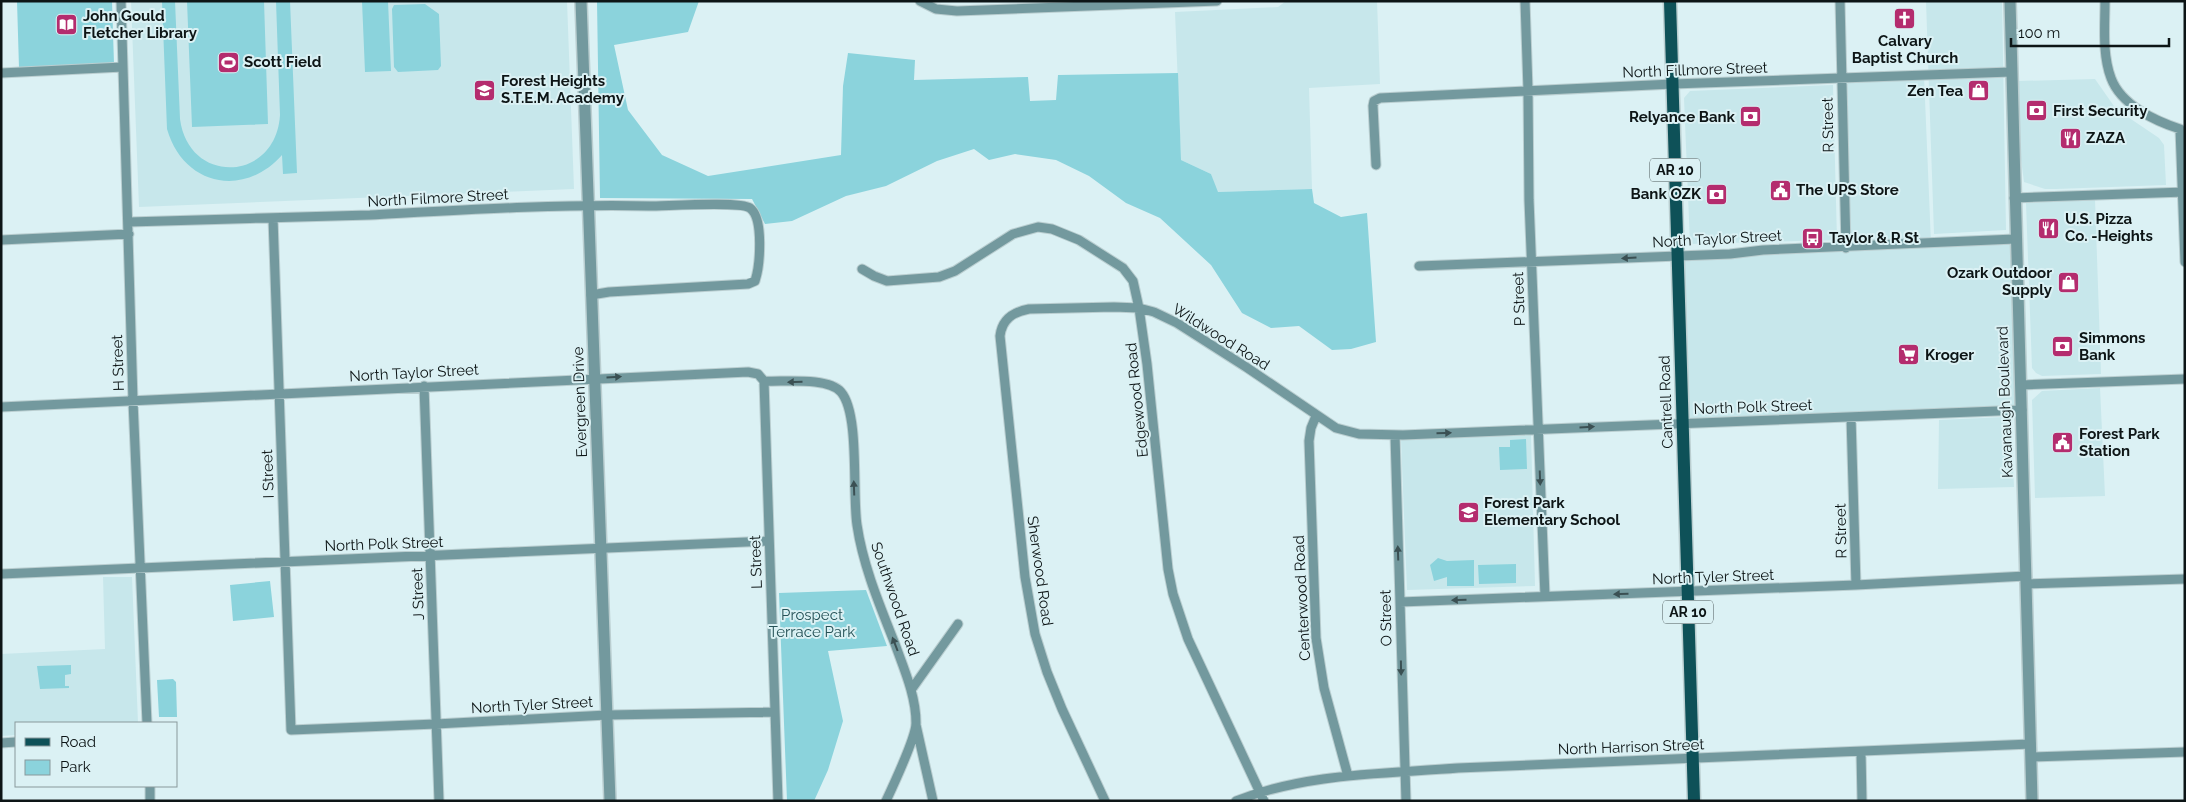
<svg xmlns="http://www.w3.org/2000/svg" width="2186" height="802" font-family="Raleway,sans-serif">
	<style>
		.built { fill: #c7e7eb }
		.green { fill: #8bd3dc }
		.lines { fill: none; stroke-linecap: round; stroke-linejoin: round }
		.minor-casing { stroke: #baced0; stroke-width: 11 }
		.tertiary-casing { stroke: #baced0; stroke-width: 14 }
		.primary-casing { stroke: #baced0; stroke-width: 15 }
		.minor { stroke: #73999e; stroke-width: 9 }
		.tertiary { stroke: #73999e; stroke-width: 11 }
		.primary { stroke: #0e5158; stroke-width: 12 }
		.oneway { fill: #3b5053 }
		.labels { text-anchor: middle; stroke-width: 4; stroke-linejoin: round; paint-order: stroke }
		.shield { fill: #dbf1f4; stroke: #4b5759; stroke-width: 1 }
		.shield-label { font-size: 14px; font-weight: bold; fill: #0d1516 }
		.poi-label { font-size: 15px; font-weight: bold; fill: #0d1516; stroke: #dbf1f4; text-anchor: start }
		.street-label { font-size: 15px; fill: #0d1516; stroke: #dbf1f4 }
		.park-label { font-size: 15px; fill: #265257; stroke: #dbf1f4 }
	</style>
	<rect width="100%" height="100%" fill="#dbf1f4"/>
	<path class="built" d="M 131,1 L 567,1 L 574,189 L 139,207 Z
		M 1286,1 L 1377,1 L 1380,84 L 1309,88 L 1312,189 L 1217,192 L 1211,174 L 1181,160 L 1175,12 L 1278,7 Z
		M 1926,1 L 2002,1 L 2006,230 L 1934,234 Z
		M 1924,75 L 1931,243 L 2015,239 L 2022,410 L 1683,424 L 1678,256 L 1846,248 L 1841,78 Z
		M 2095,79 L 2116,109 L 2159,138 L 2164,145 L 2166,185 L 2056,189 L 2045,189 L 2024,182 L 2021,159 L 2018,81 Z
		M 1833,85 L 1837,240 L 1690,244 L 1684,98 L 1690,91 Z
		M 2095,199 L 2101,374 L 2042,376 L 2036,373 L 2032,368 L 2026,203 Z
		M 2100,388 L 2105,496 L 2035,498 L 2032,400 L 2042,391 Z
		M 2005,417 L 2011,424 L 2014,487 L 1938,489 L 1939,420 Z
		M 1531,435 L 1535,586 L 1407,590 L 1401,439 Z
		M 103,577 L 132,577 L 138,723 L 16,723 L 16,735 L 1,736 L 1,654 L 105,649 Z"/>
	<path class="green" d="M 17,1 L 112,1 L 114,64 L 19,68 Z
		M 162,1 L 175,1 L 180,119 C 189,186 276,182 280,115 L 276,1 L 290,1 L 297,173 L 283,174 L 282,155 C 243,199 183,185 167,129 Z
		M 187,1 L 264,1 L 268,124 L 192,127 Z
		M 362,1 L 388,1 L 391,71 L 365,72 Z
		M 597,1 L 699,1 L 688,32 L 614,45 L 628,110 L 662,155 L 708,176 L 841,155 L 843,86 L 848,53 L 915,60 L 914,80 L 1028,77 L 1030,101 L 1056,100 L 1058,75 L 1178,73 L 1181,160 L 1211,174 L 1218,192 L 1312,189 L 1314,203 L 1341,217 L 1367,213 L 1376,342 L 1351,349 L 1332,350 L 1299,326 L 1271,328 L 1242,313 L 1211,265 L 1160,218 L 1126,203 L 1089,176 L 1056,160 L 1015,154 L 989,160 L 974,149 L 937,161 L 886,186 L 846,196 L 792,221 L 765,224 L 752,199 L 600,198 Z
		M 425,4 L 439,14 L 441,66 L 438,70 L 398,72 L 394,67 L 392,9 L 394,5 Z
		M 1526,439 L 1527,469 L 1500,470 L 1499,447 L 1510,447 L 1510,440 Z
		M 1438,558 L 1447,561 L 1474,560 L 1474,586 L 1447,586 L 1447,577 L 1434,581 L 1430,565 Z
		M 1516,564 L 1516,583 L 1479,584 L 1478,565 Z
		M 270,581 L 274,617 L 233,621 L 230,585 Z
		M 866,590 L 887,646 L 828,651 L 843,721 L 828,770 L 814,801 L 787,801 L 779,593 Z
		M 71,665 L 71,674 L 65,675 L 65,686 L 69,686 L 69,688 L 40,689 L 37,666 Z
		M 173,679 L 176,682 L 177,717 L 159,717 L 157,680 Z"/>
	<g class="lines">
		<defs>
			<path id="minor" d="M 121,1 L 133,401 L 147,723
				M 920,1 L 936,9 L 957,11 L 1217,1
				M 1525,1 L 1528,90 L 1529,200 L 1545,596
				M 1840,1 L 1846,248
				M 2105,1 C 2105,26 2102,54 2111,78 C 2121,105 2155,121 2180,129 L 2185,262
				M 1,73 L 123,67
				M 1376,165 L 1373,106 L 1374,101 L 1380,98 L 1673,84 L 2011,72
				M 2014,198 L 2185,192
				M 273,218 L 291,730 L 436,724 L 607,715 L 775,712
				M 129,222 C 209,219 290,218 370,215 C 463,210 556,204 649,206 C 667,206 740,201 750,208 C 764,218 760,266 755,281 L 748,284 L 609,292 L 591,295
				M 1,240 L 129,234
				M 1419,266 L 1730,254 L 1763,250 L 2015,239
				M 862,269 L 874,276 L 887,281 L 939,277 L 955,271 L 1013,234 L 1038,227 L 1052,229 L 1079,240 L 1123,268 L 1133,281 L 1139,308 L 1147,364 L 1168,569 L 1173,594 L 1188,639 L 1264,801
				M 764,381 L 778,801
				M 2021,385 L 2185,379
				M 424,386 L 439,801
				M 1,407 L 748,372 L 758,374 L 764,381 C 784,382 828,377 841,392 C 860,414 852,493 857,525 C 863,566 880,606 895,644 C 904,669 916,696 916,723 C 916,737 893,786 886,801
				M 1316,416 L 1311,428 L 1309,441 L 1316,638 L 1324,688 L 1348,776
				M 1851,417 L 1856,585
				M 1395,435 L 1406,801
				M 1,574 L 769,541
				M 2026,584 L 2185,579
				M 1400,602 L 1856,585 L 2026,576
				M 911,690 L 958,624
				M 916,725 L 933,801
				M 1,743 L 16,742
				M 1861,752 L 1862,801
				M 2032,757 L 2185,752
				M 150,786 L 150,801
				M 1105,801 L 1062,709 L 1047,672 L 1035,634 L 1025,577 L 1000,336 C 1002,319 1013,312 1029,309 L 1114,307 L 1139,308 L 1154,312 L 1177,323 L 1246,367 L 1336,428 L 1359,434 L 1403,435 L 2022,410
				M 1236,801 C 1306,773 1383,774 1458,768 L 2031,744"/>
			<path id="tertiary" d="M 581,1 L 610,801
				M 2010,1 L 2032,801"/>
			<path id="primary" d="M 1670,1 L 1694,801"/>
		</defs>
		<use href="#minor" class="minor-casing"/>
		<use href="#tertiary" class="tertiary-casing"/>
		<use href="#primary" class="primary-casing"/>
		<use href="#minor" class="minor"/>
		<use href="#tertiary" class="tertiary"/>
		<use href="#primary" class="primary"/>
	</g>
	<defs><path id="oneway-solid" d="M-6-.8H1V-3.2L6.5 0L1 3.2V.8H-6Z" transform="scale(1.25)"/></defs>
	<g class="oneway">
		<use href="#oneway-solid" transform="translate(1629 258) rotate(177)"/>
		<use href="#oneway-solid" transform="translate(614 377) rotate(-3)"/>
		<use href="#oneway-solid" transform="translate(795 382) rotate(179)"/>
		<use href="#oneway-solid" transform="translate(1587 427) rotate(-3)"/>
		<use href="#oneway-solid" transform="translate(1444 433) rotate(-2)"/>
		<use href="#oneway-solid" transform="translate(1540 478) rotate(88)"/>
		<use href="#oneway-solid" transform="translate(854 488) rotate(-92)"/>
		<use href="#oneway-solid" transform="translate(1398 553) rotate(-92)"/>
		<use href="#oneway-solid" transform="translate(1621 594) rotate(178)"/>
		<use href="#oneway-solid" transform="translate(1459 600) rotate(178)"/>
		<use href="#oneway-solid" transform="translate(895 644) rotate(-111)"/>
		<use href="#oneway-solid" transform="translate(1401 668) rotate(89)"/>
	</g>
	<defs>
		<symbol id="church-square" viewBox="-11 -11 22 22"><rect x="-9" y="-9" width="18" height="18" rx="4" fill="#b42c6e" stroke="#dbf1f4"/><path d="M-1.2-6h2.4v3.5h3.3v2.4h-3.3V6h-2.4V-.1h-3.3v-2.4h3.3Z" fill="#fff"/></symbol>
		<symbol id="library-square" viewBox="-11 -11 22 22"><rect x="-9" y="-9" width="18" height="18" rx="4" fill="#b42c6e" stroke="#dbf1f4"/><path d="M-6-4Q-3-5.5-.7-3.5V5Q-3 3-6 4ZM6-4Q3-5.5 .7-3.5V5Q3 3 6 4Z" fill="#fff"/></symbol>
		<symbol id="stadium-square" viewBox="-11 -11 22 22"><rect x="-9" y="-9" width="18" height="18" rx="4" fill="#b42c6e" stroke="#dbf1f4"/><path d="M0-5a6.5 5 0 1 0 0 10a6.5 5 0 1 0 0-10ZM-3.5-1.8h7v3.6h-7Z" fill="#fff"/></symbol>
		<symbol id="school-square" viewBox="-11 -11 22 22"><rect x="-9" y="-9" width="18" height="18" rx="4" fill="#b42c6e" stroke="#dbf1f4"/><path d="M0-5L7-2L0 1L-7-2ZM-4 1L0 2.5L4 1V4Q0 6-4 4Z" fill="#fff"/></symbol>
		<symbol id="shop-square" viewBox="-11 -11 22 22"><rect x="-9" y="-9" width="18" height="18" rx="4" fill="#b42c6e" stroke="#dbf1f4"/><path d="M-5-2.5h2.3a2.7 3.5 0 0 1 5.4 0H5L5.5 6h-11ZM-1.5-2.5h3a1.5 2.3 0 0 0-3 0Z" fill="#fff"/></symbol>
		<symbol id="bank-square" viewBox="-11 -11 22 22"><rect x="-9" y="-9" width="18" height="18" rx="4" fill="#b42c6e" stroke="#dbf1f4"/><path d="M-6-4H6V4H-6ZM0-2.3a2.3 2.3 0 1 0 0 4.6a2.3 2.3 0 1 0 0-4.6Z" fill="#fff"/></symbol>
		<symbol id="restaurant-square" viewBox="-11 -11 22 22"><rect x="-9" y="-9" width="18" height="18" rx="4" fill="#b42c6e" stroke="#dbf1f4"/><path d="M-5-6h1v4h1v-4h1v4h1v-4h1v5L-1.5 .5V6h-2V.5L-5-1ZM5-6V6H3V1.5H1.5Q1.5-4 5-6Z" fill="#fff"/></symbol>
		<symbol id="civic-square" viewBox="-11 -11 22 22"><rect x="-9" y="-9" width="18" height="18" rx="4" fill="#b42c6e" stroke="#dbf1f4"/><path d="M-.6-6.5H3V-4.5H.6V-3L4-1V1h2V6H-6V1h2V-1L-.6-3ZM-1.2 2.5V6h2.4V2.5Z" fill="#fff"/></symbol>
		<symbol id="bus-square" viewBox="-11 -11 22 22"><rect x="-9" y="-9" width="18" height="18" rx="4" fill="#b42c6e" stroke="#dbf1f4"/><path d="M-5-6H5V4H4V6H2V4H-2V6H-4V4H-5ZM-3.5-4V0h7V-4ZM-3.5 1.2v1.5H-2V1.2ZM2 1.2v1.5H3.5V1.2Z" fill="#fff"/></symbol>
		<symbol id="supermarket-square" viewBox="-11 -11 22 22"><rect x="-9" y="-9" width="18" height="18" rx="4" fill="#b42c6e" stroke="#dbf1f4"/><path d="M-6-5.5h2.5l.6 2H6L4.5 2H-2.5L-4.4-4H-6ZM-1.5 3.2a1.3 1.3 0 1 0 .1 0ZM3 3.2a1.3 1.3 0 1 0 .1 0Z" fill="#fff"/></symbol>
	</defs>
	<g fill-rule="evenodd">
		<use href="#church-square" x="1892" y="6" width="25" height="25"/>
		<use href="#library-square" x="54" y="12" width="25" height="25"/>
		<use href="#stadium-square" x="216" y="50" width="25" height="25"/>
		<use href="#school-square" x="472" y="78" width="25" height="25"/>
		<use href="#shop-square" x="1966" y="78" width="25" height="25"/>
		<use href="#bank-square" x="2024" y="98" width="25" height="25"/>
		<use href="#bank-square" x="1738" y="104" width="25" height="25"/>
		<use href="#restaurant-square" x="2058" y="126" width="25" height="25"/>
		<use href="#civic-square" x="1768" y="178" width="25" height="25"/>
		<use href="#bank-square" x="1704" y="182" width="25" height="25"/>
		<use href="#restaurant-square" x="2036" y="216" width="25" height="25"/>
		<use href="#bus-square" x="1800" y="226" width="25" height="25"/>
		<use href="#shop-square" x="2056" y="270" width="25" height="25"/>
		<use href="#bank-square" x="2050" y="334" width="25" height="25"/>
		<use href="#supermarket-square" x="1896" y="342" width="25" height="25"/>
		<use href="#civic-square" x="2050" y="430" width="25" height="25"/>
		<use href="#school-square" x="1456" y="500" width="25" height="25"/>
	</g>
	<g class="labels">
		<g class="shield">
			<rect x="1650" y="158.5" width="50" height="23" rx="4"/>
			<rect x="1663" y="600.5" width="50" height="23" rx="4"/>
		</g>
		<g class="shield-label">
			<text x="1675" y="175">AR 10</text>
			<text x="1688" y="617">AR 10</text>
		</g>
		<g class="poi-label">
			<text x="83" y="21">John Gould<tspan x="83" dy="17">Fletcher Library</tspan></text>
			<text x="1905" y="46" text-anchor="middle">Calvary<tspan x="1905" dy="17">Baptist Church</tspan></text>
			<text x="244" y="67">Scott Field</text>
			<text x="501" y="86">Forest Heights<tspan x="501" dy="17">S.T.E.M. Academy</tspan></text>
			<text x="1963" y="96" text-anchor="end">Zen Tea</text>
			<text x="2053" y="116">First Security</text>
			<text x="1735" y="122" text-anchor="end">Relyance Bank</text>
			<text x="2086" y="143">ZAZA</text>
			<text x="1796" y="195">The UPS Store</text>
			<text x="1701" y="199" text-anchor="end">Bank OZK</text>
			<text x="2065" y="224">U.S. Pizza<tspan x="2065" dy="17">Co. -Heights</tspan></text>
			<text x="1829" y="243">Taylor &amp; R St</text>
			<text x="2052" y="278" text-anchor="end">Ozark Outdoor<tspan x="2052" dy="17">Supply</tspan></text>
			<text x="2079" y="343">Simmons<tspan x="2079" dy="17">Bank</tspan></text>
			<text x="1925" y="360">Kroger</text>
			<text x="2079" y="439">Forest Park<tspan x="2079" dy="17">Station</tspan></text>
			<text x="1484" y="508">Forest Park<tspan x="1484" dy="17">Elementary School</tspan></text>
		</g>
		<g class="street-label">
			<text transform="translate(1695 70) rotate(-2)" y="5">North Fillmore Street</text>
			<text transform="translate(1828 125) rotate(-91)" y="5">R Street</text>
			<text transform="translate(438 198) rotate(-3)" y="5">North Filmore Street</text>
			<text transform="translate(1717 239) rotate(-3)" y="5">North Taylor Street</text>
			<text transform="translate(1519 299) rotate(-92)" y="5">P Street</text>
			<text transform="translate(1221 337) rotate(32)" y="5">Wildwood Road</text>
			<text transform="translate(118 363) rotate(-92)" y="5">H Street</text>
			<text transform="translate(414 373) rotate(-3)" y="5">North Taylor Street</text>
			<text transform="translate(1137 400) rotate(-96)" y="5">Edgewood Road</text>
			<text transform="translate(580 402) rotate(-92)" y="5">Evergreen Drive</text>
			<text transform="translate(1666 402) rotate(-92)" y="5">Cantrell Road</text>
			<text transform="translate(2005 402) rotate(-92)" y="5">Kavanaugh Boulevard</text>
			<text transform="translate(1753 407) rotate(-2)" y="5">North Polk Street</text>
			<text transform="translate(268 474) rotate(-92)" y="5">I Street</text>
			<text transform="translate(1841 531) rotate(-91)" y="5">R Street</text>
			<text transform="translate(384 544) rotate(-2)" y="5">North Polk Street</text>
			<text transform="translate(756 562) rotate(-92)" y="5">L Street</text>
			<text transform="translate(1040 571) rotate(82)" y="5">Sherwood Road</text>
			<text transform="translate(1713 577) rotate(-2)" y="5">North Tyler Street</text>
			<text transform="translate(418 594) rotate(-92)" y="5">J Street</text>
			<text transform="translate(1302 598) rotate(-93)" y="5">Centerwood Road</text>
			<text transform="translate(895 599) rotate(71)" y="5">Southwood Road</text>
			<text transform="translate(1386 618) rotate(-91)" y="5">O Street</text>
			<text transform="translate(532 705) rotate(-3)" y="5">North Tyler Street</text>
			<text transform="translate(1631 747) rotate(-2)" y="5">North Harrison Street</text>
		</g>
		<g class="park-label">
			<text x="812" y="620">Prospect<tspan x="812" dy="17">Terrace Park</tspan></text>
		</g>
	</g>
	<rect width="2186" height="802" fill="none" stroke="#0d1516" stroke-width="5"/>
	<rect x="15" y="722" width="162" height="65" fill="#dbf1f4" stroke="#89999b"/>
	<rect x="25" y="738" width="25" height="8" fill="#0e5158" stroke="#89999b"/>
	<text x="60" y="747" font-size="15" fill="#0d1516">Road</text>
	<rect x="25" y="760" width="25" height="15" fill="#8bd3dc" stroke="#89999b"/>
	<text x="60" y="772" font-size="15" fill="#0d1516">Park</text>
	<path d="M2011 38v8h158v-8" fill="none" stroke="#0d1516" stroke-width="2.5"/>
	<text x="2018" y="38" font-size="15" fill="#0d1516" stroke="#dbf1f4" stroke-width="4" paint-order="stroke">100 m</text>
</svg>
